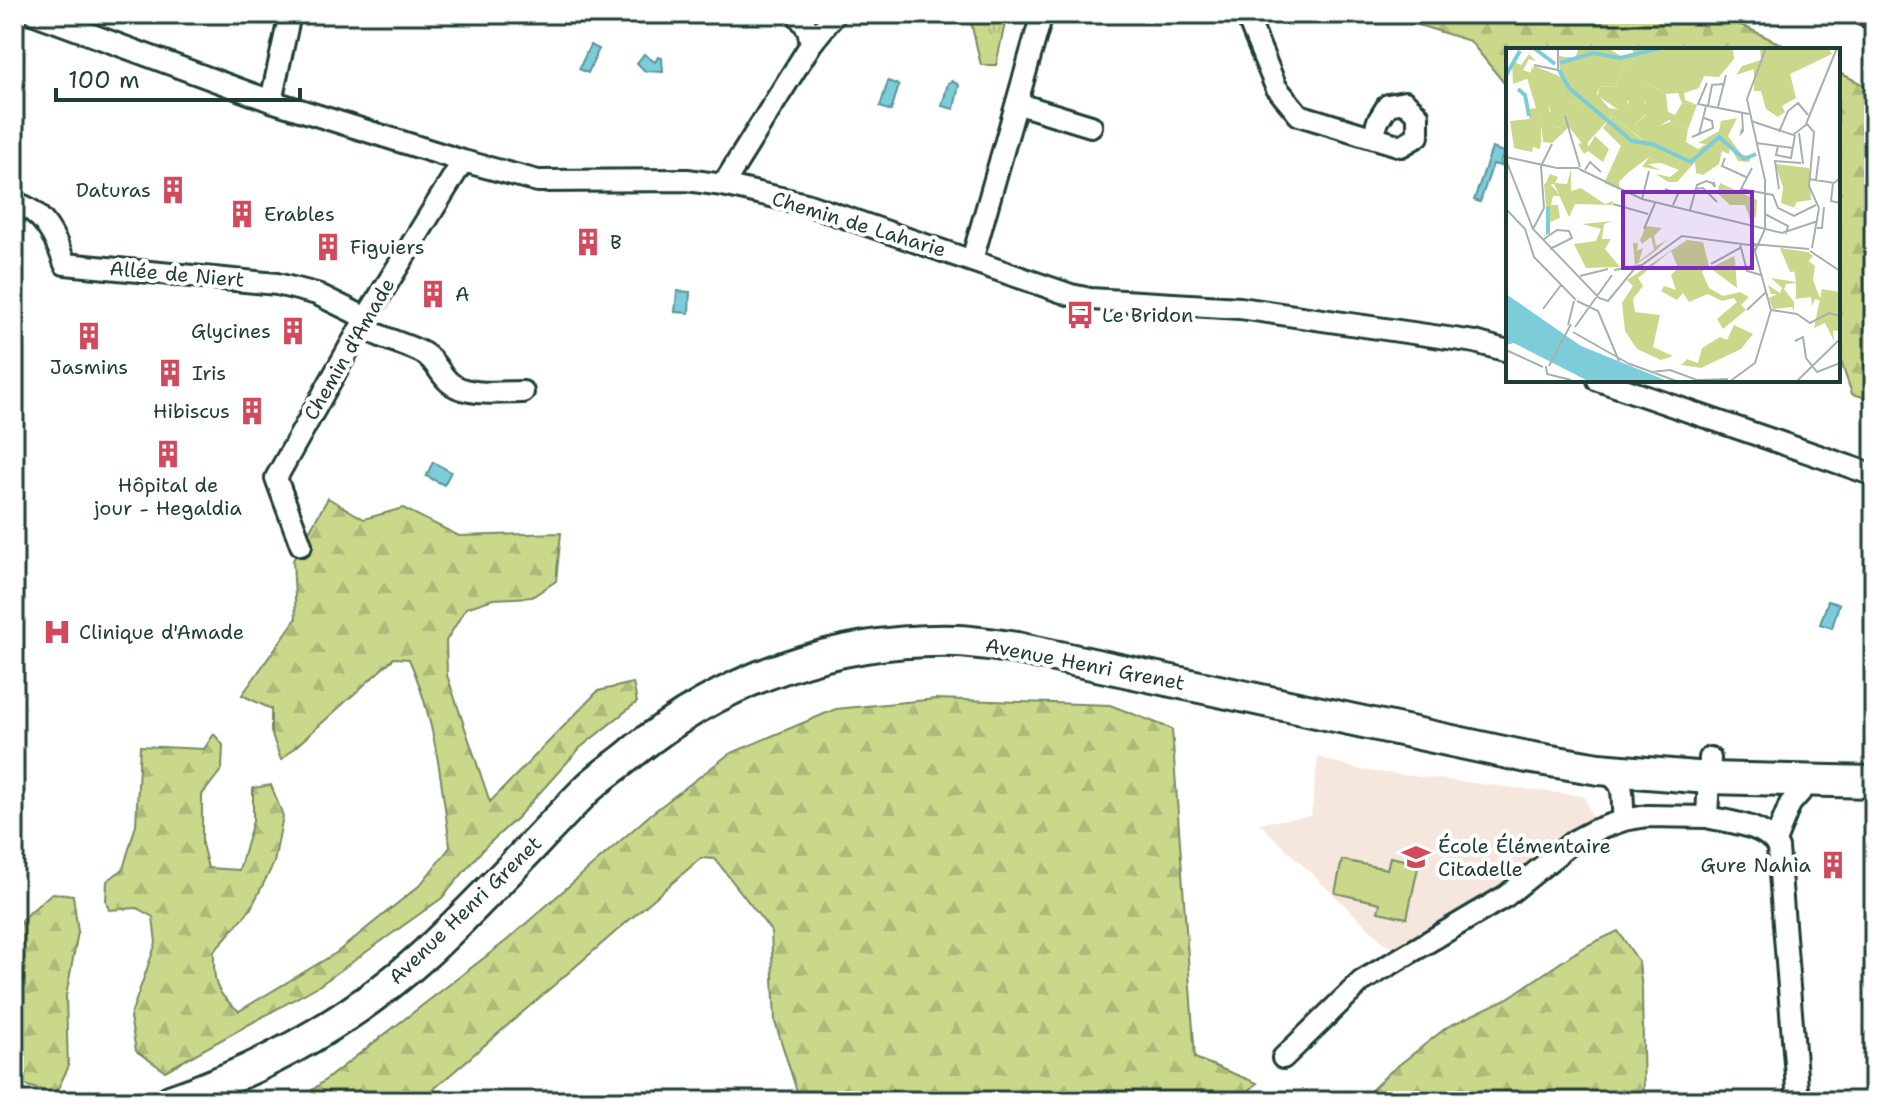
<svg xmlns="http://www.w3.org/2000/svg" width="1888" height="1115" font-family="'Shantell Sans',sans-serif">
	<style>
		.built { fill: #f5e7de }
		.grass { fill: url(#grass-tufts); stroke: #748a60; stroke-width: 2 }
		.forest { fill: url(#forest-firs); stroke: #748a60; stroke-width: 2 }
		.garden { fill: #cad88b; stroke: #748a60; stroke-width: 2 }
		.water { fill: #7dccda; stroke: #579398; stroke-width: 2 }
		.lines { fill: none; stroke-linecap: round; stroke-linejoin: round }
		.minor-casing { stroke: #1f3d34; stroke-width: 26 }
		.primary-casing { stroke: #1f3d34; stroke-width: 36 }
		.minor { stroke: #fff; stroke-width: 20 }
		.primary { stroke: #fff; stroke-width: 30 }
		.labels { text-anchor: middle; stroke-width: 8; stroke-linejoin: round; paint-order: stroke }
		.poi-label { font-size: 20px; fill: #1f3d34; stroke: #fff; text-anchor: start }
		.street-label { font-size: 20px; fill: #1f3d34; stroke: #fff }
		.inset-river { fill: none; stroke: #7dccda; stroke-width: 4 }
		.inset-road { fill: none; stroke: #a5b1ae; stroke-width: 2 }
		.view { fill: #7b2cbf; fill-opacity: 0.15; stroke: #7b2cbf; stroke-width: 4 }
		.inset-edge { fill: none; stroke: #1f3d34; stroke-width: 4 }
	</style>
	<defs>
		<pattern id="grass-tufts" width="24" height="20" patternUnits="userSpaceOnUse" patternTransform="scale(2)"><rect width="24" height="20" fill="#cad88b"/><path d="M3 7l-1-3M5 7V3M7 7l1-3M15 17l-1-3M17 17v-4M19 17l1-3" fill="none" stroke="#adba79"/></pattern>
		<pattern id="forest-firs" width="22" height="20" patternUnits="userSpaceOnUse" patternTransform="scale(2)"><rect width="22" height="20" fill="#cad88b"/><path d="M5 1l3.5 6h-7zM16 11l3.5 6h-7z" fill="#adba79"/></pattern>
	</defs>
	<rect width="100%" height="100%" fill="#fff"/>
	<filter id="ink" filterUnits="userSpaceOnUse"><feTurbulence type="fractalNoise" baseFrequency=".0125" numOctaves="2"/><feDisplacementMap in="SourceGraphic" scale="16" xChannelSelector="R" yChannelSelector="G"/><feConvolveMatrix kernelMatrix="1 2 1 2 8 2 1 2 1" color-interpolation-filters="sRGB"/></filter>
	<g filter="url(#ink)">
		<path class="built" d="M 1318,757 L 1361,770 L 1584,796 L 1593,818 L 1565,833 L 1509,880 L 1398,948 L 1384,943 L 1259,823 L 1311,816 Z"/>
		<path class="grass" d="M 969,14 L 1007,14 L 996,65 L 981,65 Z"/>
		<path class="forest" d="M 1383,14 L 1725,14 L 1725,17 L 1793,50 L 1508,50 L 1508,88 L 1470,41 Z
			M 1838,72 L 1874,90 L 1874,400 L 1852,394 L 1838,353 Z
			M 328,498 L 364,519 L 403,508 L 459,536 L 561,533 L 556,581 L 532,597 L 493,599 L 466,608 L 446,641 L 447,675 L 490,802 L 598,691 L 633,683 L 637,702 L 580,748 L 517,818 L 484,848 L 442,898 L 320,985 L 165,1071 L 136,1051 L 130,1017 L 156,943 L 153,917 L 137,908 L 109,910 L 106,901 L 107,881 L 123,869 L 136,825 L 140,746 L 204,749 L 214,734 L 223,745 L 222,769 L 202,795 L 202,844 L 208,868 L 239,870 L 253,821 L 253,788 L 271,785 L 283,816 L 274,863 L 250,910 L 214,951 C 214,982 213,991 239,1011 L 336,953 L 420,885 L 450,847 C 442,784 435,718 409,659 L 394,658 L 281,760 L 271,732 L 271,709 L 242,695 L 296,619 L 293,560 Z
			M 936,699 L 1110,705 L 1172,729 L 1195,1058 L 1257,1083 L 1238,1101 L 800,1101 L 775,1022 L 771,931 L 715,859 L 701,858 L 420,1101 L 298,1101 L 506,941 L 651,814 L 729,754 L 836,709 Z
			M 52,893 L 73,895 L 78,932 L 66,996 L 68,1068 L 55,1094 L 14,1082 L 14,950 L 22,919 Z
			M 1618,931 L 1639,962 L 1642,990 L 1644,1101 L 1360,1101 L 1390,1072 L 1447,1027 L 1508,998 L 1582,948 Z"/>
		<path class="garden" d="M 1390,857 L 1419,863 L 1407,918 L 1378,912 L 1380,903 L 1335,893 L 1342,860 L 1387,869 Z"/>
		<path class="water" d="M 590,45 L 599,49 L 588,73 L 579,69 Z
			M 644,54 L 655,62 L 658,57 L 662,58 L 663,72 L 645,71 L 637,63 Z
			M 888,81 L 899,85 L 891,111 L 880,107 Z
			M 952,81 L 959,85 L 954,109 L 942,106 L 948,83 Z
			M 1492,148 L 1504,152 L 1500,163 L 1505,165 L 1504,167 L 1493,164 L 1480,202 L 1474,200 Z
			M 677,291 L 690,292 L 689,313 L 675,312 Z
			M 433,462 L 451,472 L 444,485 L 426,476 Z
			M 1828,601 L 1839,604 L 1832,628 L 1820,624 Z"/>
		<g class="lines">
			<defs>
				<path id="minor" d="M 35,14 L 271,101 L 463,161 L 538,181 L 687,180 L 723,185 L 806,204 L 1071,295 L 1090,299 L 1240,308 L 1475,342 L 1508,351
					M 1246,14 L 1276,87 L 1299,115 L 1401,146 L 1418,136 L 1418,115 L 1405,102 L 1388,105 L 1378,121 L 1373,137
					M 1862,14 L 1874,19
					M 811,44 L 835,14
					M 271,101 L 290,14
					M 1019,104 L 1091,126
					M 723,185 L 811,44 L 808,29 L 797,14
					M 14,203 C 43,209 56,239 65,264 L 277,284 L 317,294 L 366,318
					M 972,260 L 1042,14
					M 361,326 C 381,339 398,341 419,351 C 434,357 438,372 449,382 C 465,397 503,392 523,392
					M 1598,380 L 1874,475
					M 301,545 L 276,478 L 366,318 L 463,161
					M 1710,758 L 1707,817 C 1728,822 1768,825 1778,848 L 1798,1101
					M 1602,770 C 1630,785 1620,794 1624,820
					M 1775,841 L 1790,804 L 1811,780
					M 1283,1058 L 1362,981 L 1506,896 L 1574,841 L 1593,831 L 1624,820 L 1647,816 L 1707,817"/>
				<path id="primary" d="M 170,1101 C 264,1069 351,1021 425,954 C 481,902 532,845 586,790 C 600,776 618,765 633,752 C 725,677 838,638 957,641 C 977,642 997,645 1017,648 L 1527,757 L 1599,769 L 1708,778 L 1874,782"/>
			</defs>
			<use href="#minor" class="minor-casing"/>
			<use href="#primary" class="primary-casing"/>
			<use href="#minor" class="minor"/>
			<use href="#primary" class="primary"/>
		</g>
	</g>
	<defs>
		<symbol id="building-bare" viewBox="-9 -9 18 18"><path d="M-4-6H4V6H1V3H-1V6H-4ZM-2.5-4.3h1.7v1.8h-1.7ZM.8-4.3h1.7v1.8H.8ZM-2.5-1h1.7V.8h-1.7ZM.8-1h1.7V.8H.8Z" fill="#d1495b" stroke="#fff" stroke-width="2.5" paint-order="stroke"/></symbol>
		<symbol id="bus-bare" viewBox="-9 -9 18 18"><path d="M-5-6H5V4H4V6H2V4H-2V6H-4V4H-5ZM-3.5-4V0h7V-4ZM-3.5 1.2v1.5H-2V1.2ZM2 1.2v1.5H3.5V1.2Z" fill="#d1495b" stroke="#fff" stroke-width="2.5" paint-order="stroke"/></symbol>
		<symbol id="hospital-bare" viewBox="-9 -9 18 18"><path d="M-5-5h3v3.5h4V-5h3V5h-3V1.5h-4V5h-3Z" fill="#d1495b" stroke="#fff" stroke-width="2.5" paint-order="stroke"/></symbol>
		<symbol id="school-bare" viewBox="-9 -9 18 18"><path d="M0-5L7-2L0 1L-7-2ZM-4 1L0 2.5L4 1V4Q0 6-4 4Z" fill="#d1495b" stroke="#fff" stroke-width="2.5" paint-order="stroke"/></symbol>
	</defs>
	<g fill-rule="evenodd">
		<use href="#building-bare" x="153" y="170" width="40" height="40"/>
		<use href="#building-bare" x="222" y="194" width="40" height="40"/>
		<use href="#building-bare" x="568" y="222" width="40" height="40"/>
		<use href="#building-bare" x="308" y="227" width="40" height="40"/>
		<use href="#building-bare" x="413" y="274" width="40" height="40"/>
		<use href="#bus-bare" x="1060" y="295" width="40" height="40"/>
		<use href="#building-bare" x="273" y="311" width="40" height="40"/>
		<use href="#building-bare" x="69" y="316" width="40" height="40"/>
		<use href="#building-bare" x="150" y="353" width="40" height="40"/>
		<use href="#building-bare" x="232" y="391" width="40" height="40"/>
		<use href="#building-bare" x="148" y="434" width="40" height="40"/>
		<use href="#hospital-bare" x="37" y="612" width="40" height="40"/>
		<use href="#school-bare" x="1396" y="837" width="40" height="40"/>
		<use href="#building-bare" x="1813" y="845" width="40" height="40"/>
	</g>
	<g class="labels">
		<g class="poi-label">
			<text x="151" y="197" text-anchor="end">Daturas</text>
			<text x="264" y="221">Erables</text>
			<text x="610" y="249">B</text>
			<text x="350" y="254">Figuiers</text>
			<text x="455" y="301">A</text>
			<text x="1102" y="322">Le Bridon</text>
			<text x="271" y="338" text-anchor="end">Glycines</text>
			<text x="89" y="374" text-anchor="middle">Jasmins</text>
			<text x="192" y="380">Iris</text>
			<text x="230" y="418" text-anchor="end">Hibiscus</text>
			<text x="168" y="492" text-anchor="middle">Hôpital de<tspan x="168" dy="23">jour - Hegaldia</tspan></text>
			<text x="79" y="639">Clinique d'Amade</text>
			<text x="1438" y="853">École Élémentaire<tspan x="1438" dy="23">Citadelle</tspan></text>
			<text x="1811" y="872" text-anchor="end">Gure Nahia</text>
		</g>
		<g class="street-label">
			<text transform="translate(859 224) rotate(17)" y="7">Chemin de Laharie</text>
			<text transform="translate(177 274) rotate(5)" y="7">Allée de Niert</text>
			<text transform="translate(349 349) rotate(-60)" y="7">Chemin d'Amade</text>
			<text transform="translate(1085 664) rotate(11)" y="7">Avenue Henri Grenet</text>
			<text transform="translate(465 910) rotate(-44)" y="7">Avenue Henri Grenet</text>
		</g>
	</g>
	<g transform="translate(1506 48)">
		<rect width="334" height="334" fill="#fff"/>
		<path d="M 130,9 L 142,36 L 160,46 L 162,64 L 169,67 L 176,55 L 191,57 L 182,81 L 163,72 L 153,78 L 141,74 L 132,83 L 129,76 L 140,67 L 140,54 L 124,59 L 122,52 L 114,63 L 92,48 L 93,38 L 110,39 L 117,19 ZM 28,18 L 53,28 L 67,55 L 81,62 L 70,77 L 61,71 L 53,80 L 44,77 L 45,64 L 30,31 L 35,69 L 28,77 L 35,77 L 35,93 L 34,101 L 27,99 L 26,104 L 8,100 L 4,73 L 23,71 L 23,61 L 30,60 L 21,30 ZM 106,68 L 154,106 L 151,114 L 143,109 L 123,124 L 113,134 L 114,142 L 98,135 L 115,98 L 97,80 ZM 89,88 L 103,101 L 97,114 L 82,103 L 78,106 L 72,96 L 79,94 L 81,101 ZM 43,134 L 54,148 L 47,148 L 45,157 L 52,157 L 54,170 L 44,174 L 44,185 L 36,190 L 42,184 L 38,136 Z" fill="#cad88b"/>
		<path d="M 73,0 L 101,0 L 117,9 L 129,7 L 125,0 L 227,0 L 228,11 L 213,29 L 198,28 L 193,40 L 178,45 L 179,52 L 191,57 L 176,55 L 172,45 L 160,46 L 142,36 L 129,10 L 117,19 L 110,39 L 93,38 L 91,46 L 103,60 L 114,62 L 120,52 L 125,59 L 133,53 L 146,57 L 142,70 L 139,67 L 129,76 L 132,83 L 140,71 L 153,78 L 166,73 L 182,81 L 180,94 L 192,101 L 200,96 L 192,95 L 213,83 L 215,73 L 231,70 L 222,88 L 235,106 L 245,109 L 243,114 L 232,113 L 224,98 L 223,106 L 216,103 L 213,116 L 197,127 L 190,125 L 189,114 L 171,134 L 162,134 L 150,126 L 164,129 L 173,122 L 155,115 L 142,116 L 154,122 L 136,119 L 143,109 L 151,114 L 153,106 L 128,99 L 137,92 L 106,68 L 82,94 L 82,103 L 63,79 L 46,95 L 37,94 L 35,77 L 28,77 L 28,69 L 35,69 L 28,27 L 41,45 L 43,63 L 52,67 L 44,77 L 53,80 L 65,67 L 70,67 L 70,76 L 80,62 L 67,55 L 54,35 L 53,8 L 69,10 ZM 254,0 L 322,0 L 326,6 L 284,26 L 290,50 L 276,58 L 279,64 L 272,69 L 260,61 L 255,43 L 248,43 L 248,21 L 230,27 L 236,18 L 255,12 ZM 23,6 L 30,13 L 23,11 L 17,22 L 25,25 L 26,15 L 26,29 L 7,36 L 6,13 L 15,17 ZM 65,121 L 65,143 L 75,140 L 99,156 L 107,153 L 106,157 L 69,156 L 63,169 L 48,136 L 39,137 L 44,126 L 52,129 L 49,135 L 61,136 ZM 214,135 L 251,152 L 250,169 L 244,171 L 239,157 L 224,157 L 211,145 ZM 107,173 L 98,176 L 96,191 L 105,191 L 99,201 L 114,219 L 80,220 L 68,196 L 90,193 L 95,181 L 76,176 ZM 140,178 L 156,180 L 148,188 L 150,198 L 161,192 L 147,205 L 129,217 L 127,195 L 132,195 L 131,203 L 137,200 L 133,213 L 148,202 L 145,189 L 136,196 L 134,192 ZM 181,192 L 197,194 L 203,218 L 196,224 L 203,240 L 217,248 L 234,244 L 243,249 L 235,257 L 240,262 L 217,281 L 211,271 L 231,254 L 228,250 L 216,253 L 202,246 L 183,254 L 177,245 L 171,252 L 155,243 L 158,238 L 170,242 L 165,227 L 172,220 L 165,203 L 132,230 L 137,238 L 127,251 L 129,264 L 154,267 L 147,299 L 167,308 L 155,312 L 131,301 L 119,283 L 116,255 L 127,238 L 121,232 ZM 228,208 L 229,212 L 231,240 L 204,220 ZM 303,213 L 309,218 L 307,232 L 315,253 L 309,251 L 306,258 L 305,249 L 290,251 L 290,235 L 280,236 L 278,241 L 288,254 L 288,264 L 286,259 L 267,261 L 263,250 L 271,246 L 265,246 L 262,237 L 274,245 L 276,240 L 265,230 L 290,234 L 288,221 ZM 228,277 L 247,286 L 235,301 L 195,320 L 175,317 L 181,311 L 192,315 L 196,300 L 214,289 L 221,292 Z" fill="#cad88b"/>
		<path d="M 269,116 L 303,120 L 305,152 L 291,154 L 288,159 L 295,162 L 275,155 L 277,139 ZM 274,200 L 302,204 L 307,208 L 294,223 L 284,224 Z" fill="#cad88b"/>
		<path d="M 316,241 L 334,244 L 334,282 L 327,283 L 328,293 L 319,275 L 308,280 Z" fill="#cad88b"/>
		<path d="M 0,246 L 75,298 L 164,334 L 84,334 L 8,295 L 0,297 Z" fill="#7dccda"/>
		<path class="inset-river" d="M 28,0 L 49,16M 54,15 L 87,5 L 114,10 L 155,0M 53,22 L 63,40 L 126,93 L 146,96 L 185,114 L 213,89 L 238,111 L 250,106M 0,27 L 14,3M 12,41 L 19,47 L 23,68M 42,159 L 42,186"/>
		<path class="inset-road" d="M 28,17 L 52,22 L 52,0M 201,35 L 192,56 L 243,66M 202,58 L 206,37 L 217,36M 212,59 L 220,27M 236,65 L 237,83 L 235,85 L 236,81M 59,68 L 74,119M 245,73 L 287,87 L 301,76M 300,76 L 331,0M 301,76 L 308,84 L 303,138 L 313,160M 273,84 L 282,63 L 292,55 L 302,67M 293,85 L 297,116M 193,87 L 200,58M 186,89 L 207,80 L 206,73 L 198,70M 250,95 L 287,100M 272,98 L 270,107 L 285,110 L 289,87M 0,109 L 51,120 L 73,120M 219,110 L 216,118 L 240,129M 0,112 L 27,181 L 93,250 L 102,253 L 129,220M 246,120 L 235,141 L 267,147 L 272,160 L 288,168 L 310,157M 73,121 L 136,151 L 276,185 L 312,173M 79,122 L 84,114 L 95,124M 303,131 L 328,135 L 334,130M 310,132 L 313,108M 327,135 L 325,153 L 334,155M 159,141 L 172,146 L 167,157M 189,141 L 197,140 L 211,154M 273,141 L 269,113 L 295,115M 136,151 L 143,123M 107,156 L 142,166M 0,161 L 19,181 L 28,209 L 70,252M 184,162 L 191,137 L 200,133 L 206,135 L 208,135 L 209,139 L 206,135M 259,166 L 282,178 L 280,186M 311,180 L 316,180 L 318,159M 27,181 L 38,160 L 35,118 L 46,96M 138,181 L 149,155M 38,191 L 51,182 L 63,183 L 66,190 L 44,201M 234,196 L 241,223 L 255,227M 247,196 L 303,201M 306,200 L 313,160M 249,203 L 259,181 L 259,132 L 241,51 L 260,0M 304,203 L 334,223M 205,216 L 234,200M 108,222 L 136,217 L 176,188 L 251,198M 74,228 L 102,221M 71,253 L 92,263 L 113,313M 37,261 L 55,237M 241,262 L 260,244M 265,262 L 291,266 L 304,275 L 323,265 L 334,268M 62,277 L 68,253M 69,279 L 106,227M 67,284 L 125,317M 289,293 L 297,289 L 300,310 L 311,324 L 334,315M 0,302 L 37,319M 124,316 L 173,334M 40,318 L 41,326 L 65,332M 43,318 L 65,276M 146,324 L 164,322 L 191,332 L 222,331M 223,334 L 249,315 L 265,262 L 248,200M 290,334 L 334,291"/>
		<path class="view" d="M 117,144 L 246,144 L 246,220 L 117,220 Z"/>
		<rect width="334" height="334" class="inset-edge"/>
	</g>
	<rect width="1888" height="1115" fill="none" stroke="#fff" stroke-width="48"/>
	<rect x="24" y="24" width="1840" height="1067" fill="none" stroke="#1f3d34" stroke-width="3" filter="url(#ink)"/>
	<path d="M56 88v12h244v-12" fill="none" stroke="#1f3d34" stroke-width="4"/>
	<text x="68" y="88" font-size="24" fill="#1f3d34" stroke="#ffffff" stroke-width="6" paint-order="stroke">100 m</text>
</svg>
